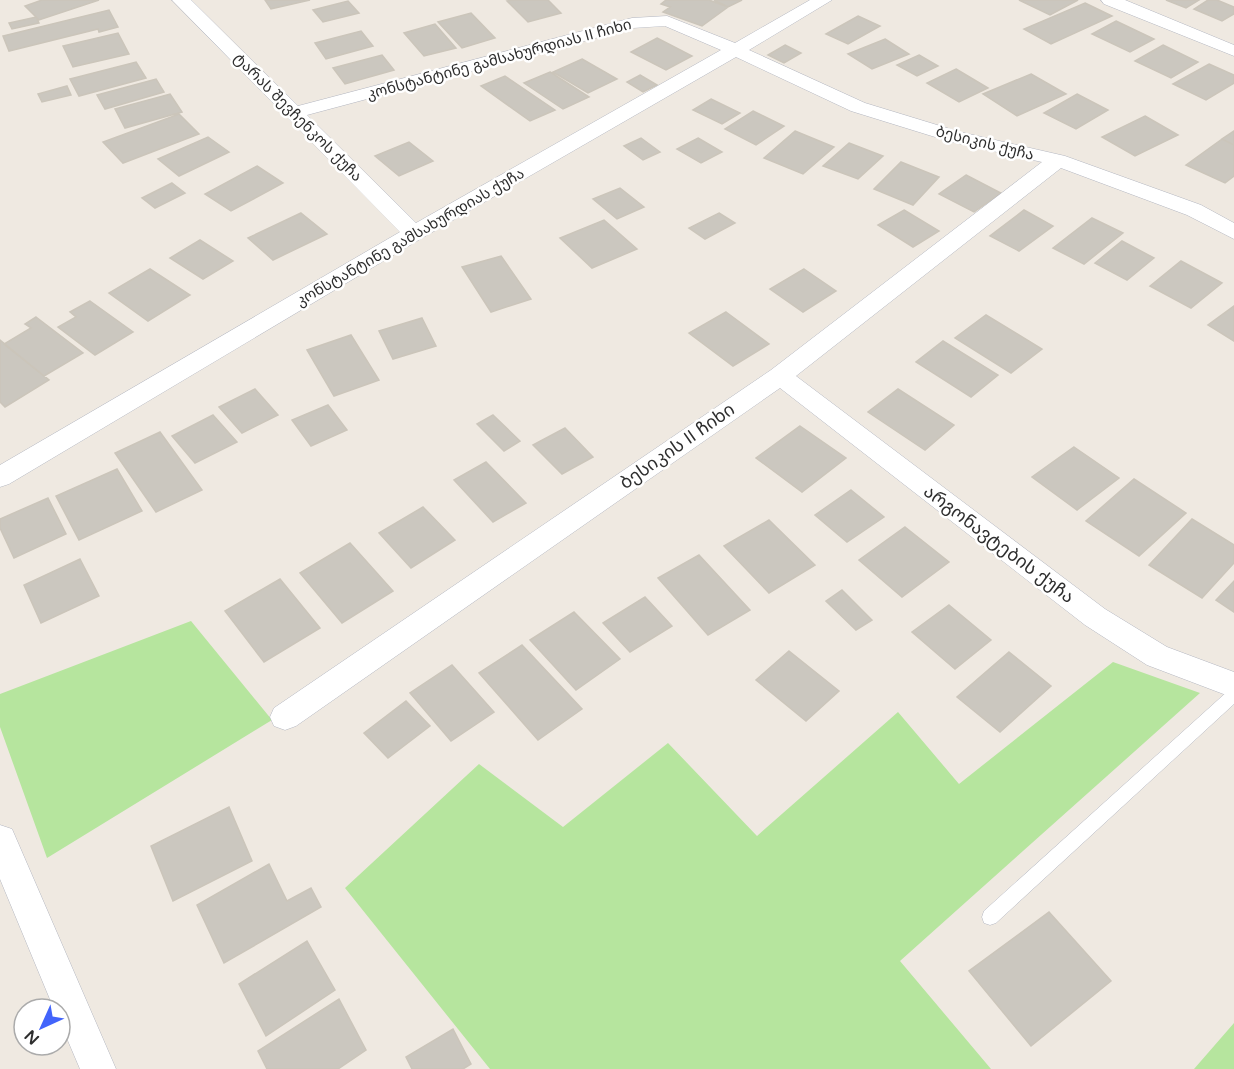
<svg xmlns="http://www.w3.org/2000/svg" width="1234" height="1069" font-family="'Varela Round','Noto Sans Georgian',sans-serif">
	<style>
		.green { fill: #b6e59e }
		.building { fill: #cbc7bf; stroke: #cbc5ba; stroke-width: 1.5 }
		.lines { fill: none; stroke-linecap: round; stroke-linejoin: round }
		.lane-casing { stroke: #b4b7c1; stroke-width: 1 }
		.street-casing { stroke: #b4b7c1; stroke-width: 1 }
		.lane { fill: #fff; fill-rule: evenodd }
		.street { fill: #fff; fill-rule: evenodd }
		.labels { text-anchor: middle; stroke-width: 5; stroke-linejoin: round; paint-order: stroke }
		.far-street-label { font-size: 15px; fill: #2e2e2e; stroke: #fff }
		.street-label { font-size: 18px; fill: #2e2e2e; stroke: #fff }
	</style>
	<rect width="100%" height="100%" fill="#efe9e1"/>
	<path class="green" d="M 191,621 L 272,720 L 47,858 L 0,727 L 0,694 Z
		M 1113,662 L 1200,693 L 900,961 L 991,1069 L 490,1069 L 345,888 L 479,764 L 563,827 L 668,743 L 757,836 L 898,712 L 959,784 Z
		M 1234,1023 L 1234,1069 L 1194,1069 Z"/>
	<path class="building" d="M 42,0 L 99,0 L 39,20 L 25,6 Z
		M 265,0 L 310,0 L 271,9 Z
		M 512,0 L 548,0 L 561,13 L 528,22 L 507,1 Z
		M 666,0 L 709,0 L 728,7 L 702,26 L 663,12 L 670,7 L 661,4 Z
		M 714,0 L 742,0 L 728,7 Z
		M 1019,0 L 1078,0 L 1050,15 Z
		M 1166,0 L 1199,0 L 1186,8 Z
		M 1208,0 L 1217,0 L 1234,7 L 1234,14 L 1222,21 L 1194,9 Z
		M 348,1 L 359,13 L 323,22 L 313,10 Z
		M 1085,3 L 1112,16 L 1051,44 L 1024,29 Z
		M 109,10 L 118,27 L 99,32 L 98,29 L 9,51 L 3,36 Z
		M 471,13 L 495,38 L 462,48 L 438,22 Z
		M 858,16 L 880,26 L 848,44 L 826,34 Z
		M 36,17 L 39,23 L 12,29 L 9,23 Z
		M 1116,21 L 1154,39 L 1130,52 L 1092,34 Z
		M 435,24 L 456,48 L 424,56 L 404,33 Z
		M 361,31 L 373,46 L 326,59 L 315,43 Z
		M 118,33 L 129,54 L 73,67 L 63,46 Z
		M 657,38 L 692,56 L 666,70 L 631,52 Z
		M 885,39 L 909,54 L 872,69 L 848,54 Z
		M 785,45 L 801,53 L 784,63 L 768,55 Z
		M 1163,45 L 1198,62 L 1171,78 L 1135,61 Z
		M 382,55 L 394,70 L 345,84 L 333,68 Z
		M 919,55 L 938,66 L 917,76 L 897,65 Z
		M 582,59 L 617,79 L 588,93 L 553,72 Z
		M 136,62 L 146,78 L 79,96 L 70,79 Z
		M 1209,64 L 1234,75 L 1234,83 L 1206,100 L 1173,84 Z
		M 956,69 L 988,88 L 959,102 L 927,83 Z
		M 550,72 L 589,97 L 563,109 L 524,83 Z
		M 1031,74 L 1066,94 L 1017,116 L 983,94 Z
		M 640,75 L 657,85 L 643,92 L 627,82 Z
		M 505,76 L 555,110 L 530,121 L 481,86 Z
		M 156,79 L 164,92 L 105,109 L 97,95 Z
		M 67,86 L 71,95 L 42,102 L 38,94 Z
		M 170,94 L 182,112 L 125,128 L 115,109 Z
		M 1077,94 L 1108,110 L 1076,129 L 1044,113 Z
		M 711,99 L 740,113 L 722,124 L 693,110 Z
		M 753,111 L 784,126 L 756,145 L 725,129 Z
		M 179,114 L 199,134 L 123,163 L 103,142 Z
		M 1145,116 L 1178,135 L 1135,156 L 1102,137 Z
		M 795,131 L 834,147 L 803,174 L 764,158 Z
		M 1234,131 L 1234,145 L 1222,139 Z
		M 208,137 L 229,152 L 179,176 L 158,159 Z
		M 641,138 L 660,152 L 643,160 L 624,146 Z
		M 698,138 L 722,152 L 701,163 L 677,149 Z
		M 1222,139 L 1234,145 L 1234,176 L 1225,183 L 1186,165 Z
		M 409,142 L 433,161 L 399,176 L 375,156 Z
		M 849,143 L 883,156 L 858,179 L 823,166 Z
		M 901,162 L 939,177 L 913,205 L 874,189 Z
		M 257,166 L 283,183 L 231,211 L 205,194 Z
		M 966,175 L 1001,193 L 974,212 L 939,194 Z
		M 172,183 L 185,193 L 155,208 L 142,198 Z
		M 620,188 L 644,207 L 617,219 L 593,199 Z
		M 904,210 L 939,231 L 913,247 L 878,225 Z
		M 1024,210 L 1053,226 L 1019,251 L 990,236 Z
		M 301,213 L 327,234 L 273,260 L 248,238 Z
		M 719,213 L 735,223 L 705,239 L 689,228 Z
		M 1092,218 L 1123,233 L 1084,264 L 1053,248 Z
		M 604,220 L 637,249 L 592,268 L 560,238 Z
		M 200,240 L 233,261 L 203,279 L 170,258 Z
		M 1122,241 L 1154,258 L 1127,280 L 1095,263 Z
		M 501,256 L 531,299 L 491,312 L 462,267 Z
		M 1181,261 L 1222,283 L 1191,308 L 1150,286 Z
		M 150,269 L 190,295 L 148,321 L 109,293 Z
		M 804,269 L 836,291 L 803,312 L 770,289 Z
		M 90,301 L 133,332 L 95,355 L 58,327 L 76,317 L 70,312 Z
		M 1234,306 L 1234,341 L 1208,325 Z
		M 726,312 L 769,344 L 733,366 L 689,333 Z
		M 986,315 L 1042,349 L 1011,373 L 955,338 Z
		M 36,317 L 83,353 L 44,376 L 4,344 L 31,328 L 25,324 Z
		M 422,318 L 436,346 L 393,359 L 379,331 Z
		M 351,335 L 379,380 L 334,396 L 307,350 Z
		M 0,340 L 49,380 L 5,407 L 0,402 Z
		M 943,341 L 998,375 L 971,397 L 916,362 Z
		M 255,389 L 278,415 L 242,433 L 219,407 Z
		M 898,389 L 954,425 L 925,450 L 868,412 Z
		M 328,405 L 347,430 L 311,446 L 292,420 Z
		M 213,415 L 237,442 L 195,463 L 172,436 Z
		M 493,415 L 520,441 L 504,451 L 477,424 Z
		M 800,426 L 846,458 L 802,492 L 756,458 Z
		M 565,428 L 593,457 L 562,474 L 533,445 Z
		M 160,432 L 202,490 L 156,512 L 115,453 Z
		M 1074,447 L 1119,478 L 1077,510 L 1032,477 Z
		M 486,462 L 526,503 L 493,522 L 454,480 Z
		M 117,469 L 142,511 L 79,540 L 56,496 Z
		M 1134,479 L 1186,513 L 1139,556 L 1086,521 Z
		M 851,490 L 884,517 L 847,542 L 815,515 Z
		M 48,498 L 66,534 L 14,558 L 0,528 L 0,519 Z
		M 423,507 L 455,540 L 411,568 L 379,533 Z
		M 1192,519 L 1234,545 L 1234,563 L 1202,598 L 1149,565 Z
		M 769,520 L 815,565 L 769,593 L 724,546 Z
		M 905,527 L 949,562 L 902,597 L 859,560 Z
		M 350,543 L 393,591 L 342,623 L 300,573 Z
		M 699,555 L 750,610 L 708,635 L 658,578 Z
		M 80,559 L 99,596 L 41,623 L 24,585 Z
		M 280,579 L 320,628 L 264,662 L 225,611 Z
		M 1234,581 L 1234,612 L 1216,600 Z
		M 842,590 L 872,620 L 856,630 L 826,601 Z
		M 645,597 L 672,626 L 630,652 L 603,623 Z
		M 949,605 L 991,640 L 955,669 L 912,632 Z
		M 574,612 L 620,659 L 576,690 L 530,640 Z
		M 522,645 L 582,709 L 538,740 L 479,673 Z
		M 789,651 L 839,691 L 806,721 L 756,680 Z
		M 1009,652 L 1051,686 L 1000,732 L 957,697 Z
		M 452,665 L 494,712 L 451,741 L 410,693 Z
		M 406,701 L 430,726 L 388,758 L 364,733 Z
		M 229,807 L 252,861 L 173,901 L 151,846 Z
		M 269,864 L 287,901 L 311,888 L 321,907 L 224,963 L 197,905 Z
		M 1049,912 L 1111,981 L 1031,1046 L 969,971 Z
		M 307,941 L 335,990 L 266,1036 L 239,984 Z
		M 339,999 L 366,1050 L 338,1069 L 267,1069 L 258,1051 Z
		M 453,1029 L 471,1064 L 463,1069 L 412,1069 L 406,1057 Z"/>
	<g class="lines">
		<defs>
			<path id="lane" d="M 1234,689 L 1234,704 L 996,923 L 990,925 L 984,923 L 982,917 L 984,911 L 1229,690 Z"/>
			<path id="street" d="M 172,0 L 191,0 L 298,106 L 632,18 L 667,16 L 735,43 L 810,0 L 832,0 L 749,50 L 865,103 L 960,132 L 1065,156 L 1201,205 L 1234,223 L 1234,239 L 1187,215 L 1061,168 L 796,376 L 1105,609 L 1167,647 L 1234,672 L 1234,698 L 1147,665 L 1085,625 L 780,388 L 296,726 L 285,730 L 274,726 L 270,717 L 274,708 L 771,370 L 1042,162 L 948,141 L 851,111 L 736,57 L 422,238 L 9,484 L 0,487 L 0,465 L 400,232 ZM 665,26 L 721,50 L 416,223 L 307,115 L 633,28 Z
				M 1101,0 L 1125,0 L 1234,45 L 1234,56 L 1104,4 Z
				M 0,825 L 12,829 L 116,1069 L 80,1069 L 60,1022 L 60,1009 L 54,1009 L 0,879 Z"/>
		</defs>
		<use href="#lane" class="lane-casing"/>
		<use href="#street" class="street-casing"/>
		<use href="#lane" class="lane"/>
		<use href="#street" class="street"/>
	</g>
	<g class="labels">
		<g class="far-street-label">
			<text transform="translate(499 59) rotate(-15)" y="5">კონსტანტინე გამსახურდიას II ჩიხი</text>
			<text transform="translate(298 117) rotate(45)" y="5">ტარას შევჩენკოს ქუჩა</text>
			<text transform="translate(985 143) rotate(14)" y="5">ბესიკის ქუჩა</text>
			<text transform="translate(410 237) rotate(-30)" y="5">კონსტანტინე გამსახურდიას ქუჩა</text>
		</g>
		<g class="street-label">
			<text transform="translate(677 446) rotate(-35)" y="6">ბესიკის II ჩიხი</text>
			<text transform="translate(999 544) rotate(37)" y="6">არგონავტების ქუჩა</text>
		</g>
	</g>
	<g transform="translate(42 1027) rotate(225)"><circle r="28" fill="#ffffff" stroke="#ababab" stroke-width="1.5"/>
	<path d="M0-4.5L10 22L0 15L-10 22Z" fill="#4264fb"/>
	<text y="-9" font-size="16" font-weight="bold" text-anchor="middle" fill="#2e2e2e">N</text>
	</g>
</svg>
